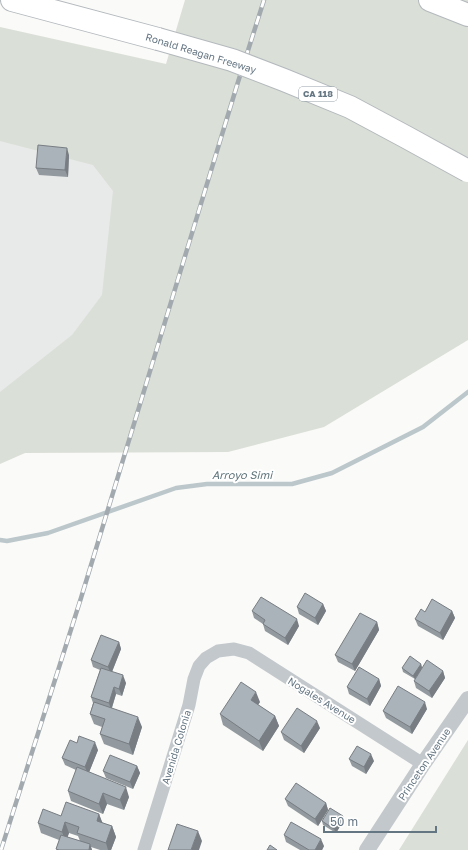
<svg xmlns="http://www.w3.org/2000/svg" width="468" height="850" font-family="'Golos Text',sans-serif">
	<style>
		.built { fill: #e8e9e9 }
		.green { fill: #dadfd7 }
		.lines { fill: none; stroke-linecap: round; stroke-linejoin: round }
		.stream { stroke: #bbc7cb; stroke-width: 4.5 }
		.motorway-casing { stroke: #b4b9bd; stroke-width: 24 }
		.minor { stroke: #c3c8cc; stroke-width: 13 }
		.tertiary { stroke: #c3c8cc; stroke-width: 16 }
		.motorway { stroke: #fff; stroke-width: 22 }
		.rail-casing { stroke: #a2aab0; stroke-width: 4.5 }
		.rail { stroke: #fff; stroke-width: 3; stroke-dasharray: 9; stroke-linecap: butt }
		.motorway-bridge-casing { stroke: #b4b9bd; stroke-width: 24; stroke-linecap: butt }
		.motorway-bridge { stroke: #fff; stroke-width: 22 }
		.wall { fill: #929a9f; fill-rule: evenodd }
		.shaded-wall { fill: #777d82 }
		.building { fill: #aab3b9; stroke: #777d82 }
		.labels { text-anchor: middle; stroke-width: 4; stroke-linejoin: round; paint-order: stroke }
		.shield { fill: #fff; stroke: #939fa8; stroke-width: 1 }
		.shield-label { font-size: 9px; font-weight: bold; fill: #657683 }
		.street-label { font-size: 10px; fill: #657683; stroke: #fff }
		.water-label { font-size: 11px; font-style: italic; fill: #60757c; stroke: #fff }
	</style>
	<rect width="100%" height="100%" fill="#fafaf8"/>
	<path class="built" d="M 0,129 L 150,170 L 114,304 L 0,401 Z"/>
	<path class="green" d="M 185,0 L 468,0 L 468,340 L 324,427 L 228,452 L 25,453 L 0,464 L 0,392 L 72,335 L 102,295 L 113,191 L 93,165 L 0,141 L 0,27 L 166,64 Z
		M 468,740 L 468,850 L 399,850 Z"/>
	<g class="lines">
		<path class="stream" d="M 0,540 L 7,541 L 48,533 L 176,488 L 207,484 L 292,484 L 332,473 L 423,427 L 468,392"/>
		<defs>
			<path id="motorway" d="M 12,0 L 158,39
				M 430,0 L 468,15"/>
		</defs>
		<use href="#motorway" class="motorway-casing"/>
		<path class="minor" d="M 144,850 L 189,705 L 194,679 L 199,666 L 206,658 L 218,651 L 234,649 L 249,653 L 423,764"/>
		<path class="tertiary" d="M 367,850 L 423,764 L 468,699"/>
		<use href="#motorway" class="motorway"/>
		<defs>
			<path id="rail" d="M 1,850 L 81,598 L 238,82 L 264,0"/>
		</defs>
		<use href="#rail" class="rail-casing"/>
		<use href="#rail" class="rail"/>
		<defs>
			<path id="motorway-bridge" d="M 158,39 L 232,60 L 284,80 L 350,107 L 406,137 L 468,171"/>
		</defs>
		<use href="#motorway-bridge" class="motorway-bridge-casing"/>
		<use href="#motorway-bridge" class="motorway-bridge"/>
	</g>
	<path class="wall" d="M 69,155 L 68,177 L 39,175 L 36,168 Z
		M 323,604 L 326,611 L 318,625 L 299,614 L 297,607 Z
		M 252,611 L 299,626 L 288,645 L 265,631 L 263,624 L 254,618 Z
		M 452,611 L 455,618 L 443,640 L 418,626 L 415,619 L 425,612 Z
		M 377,622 L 379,630 L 355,671 L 338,662 L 335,655 Z
		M 119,642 L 121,649 L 112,672 L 126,683 L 122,696 L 116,694 L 112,708 L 142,727 L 133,755 L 104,744 L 100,734 L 102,727 L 94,724 L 90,714 L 93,703 L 91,697 L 100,670 L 93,667 L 91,660 Z
		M 421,664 L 422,668 L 415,679 L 403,672 L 402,668 Z
		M 443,671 L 445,678 L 432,698 L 416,688 L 414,681 Z
		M 379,679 L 381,686 L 370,706 L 349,694 L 347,687 Z
		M 260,702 L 258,705 L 275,716 L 279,726 L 263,751 L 223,725 L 220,714 Z
		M 427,709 L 412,734 L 386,718 L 383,711 Z
		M 320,728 L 304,753 L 284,740 L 281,732 Z
		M 77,743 L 98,750 L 89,772 L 129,797 L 124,810 L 107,804 L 103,814 L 71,801 L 68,791 L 76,770 L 65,765 L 62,758 Z
		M 349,759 L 374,761 L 366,774 L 352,766 Z
		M 137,766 L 140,773 L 133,789 L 106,778 L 103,771 Z
		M 285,799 L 326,803 L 328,810 L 318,826 L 288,806 Z
		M 99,814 L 102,823 L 112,826 L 116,837 L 111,850 L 100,850 L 91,847 L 92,850 L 57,850 L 56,849 L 59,840 L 41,833 L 38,823 L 61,816 ZM 69,833 L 78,836 L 80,841 L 67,837 Z
		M 343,816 L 344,820 L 336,833 L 323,825 L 322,821 Z
		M 284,835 L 324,846 L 322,850 L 300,850 L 286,842 Z"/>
	<path class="shaded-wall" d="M 67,148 L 69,155 L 68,177 L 65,170 Z
		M 323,604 L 326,611 L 318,625 L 315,618 Z
		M 452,611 L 455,618 L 443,640 L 440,633 Z
		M 297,619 L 299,626 L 288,645 L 285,638 Z
		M 377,622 L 379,630 L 355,671 L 352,664 Z
		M 119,642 L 121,649 L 111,674 L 108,667 Z
		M 421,664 L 422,668 L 415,679 L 413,676 Z
		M 443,671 L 445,678 L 432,698 L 429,691 Z
		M 123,675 L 126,683 L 122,696 L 119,689 Z
		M 379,679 L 381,686 L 370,706 L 367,699 Z
		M 114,687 L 116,694 L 111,710 L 109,703 Z
		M 256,692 L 260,702 L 254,710 L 251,700 Z
		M 425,702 L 427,709 L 412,734 L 410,727 Z
		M 275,716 L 279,726 L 263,751 L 259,741 Z
		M 138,717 L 142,727 L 133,755 L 129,744 Z
		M 317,721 L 320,728 L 304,753 L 301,746 Z
		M 95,742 L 98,750 L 88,775 L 85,767 Z
		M 371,754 L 374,761 L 366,774 L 364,767 Z
		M 137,766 L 140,773 L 133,789 L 130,782 Z
		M 126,787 L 129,797 L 124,810 L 120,800 Z
		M 103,793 L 107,804 L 103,814 L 99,804 Z
		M 326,803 L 328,810 L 318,826 L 315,819 Z
		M 99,814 L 103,824 L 97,821 Z
		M 343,816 L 344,820 L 336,833 L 334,829 Z
		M 65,822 L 69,833 L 66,842 L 62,832 Z
		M 112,826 L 116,837 L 111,850 L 108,850 L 106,843 Z
		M 198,831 L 202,841 L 199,850 L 191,850 Z
		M 321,839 L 324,846 L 322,850 L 315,850 Z
		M 90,844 L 92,850 L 89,850 Z"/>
	<path class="building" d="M 38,145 L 67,148 L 65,170 L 36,168 Z
		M 305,593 L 323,604 L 315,618 L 297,607 Z
		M 261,597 L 297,619 L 285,638 L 263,624 L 265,620 L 252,611 Z
		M 432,599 L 452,611 L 440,633 L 415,619 L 421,609 L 425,612 Z
		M 360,613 L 377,622 L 352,664 L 335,655 Z
		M 101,635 L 119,642 L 108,667 L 91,660 Z
		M 410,656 L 421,664 L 413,676 L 402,668 Z
		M 427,660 L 443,671 L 429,691 L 414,681 Z
		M 359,667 L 379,679 L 367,699 L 347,687 Z
		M 101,668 L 123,675 L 119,689 L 114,687 L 109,703 L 91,697 Z
		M 241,682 L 256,692 L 251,700 L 275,716 L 259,741 L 220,714 Z
		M 398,686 L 425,702 L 410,727 L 383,711 Z
		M 94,702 L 138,717 L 129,744 L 100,734 L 105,719 L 90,714 Z
		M 297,708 L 317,721 L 301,746 L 281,732 Z
		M 79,736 L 95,742 L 85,767 L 62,758 L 70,740 L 77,743 Z
		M 357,746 L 371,754 L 364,767 L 349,759 Z
		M 110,755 L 137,766 L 130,782 L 103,771 Z
		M 77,767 L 126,787 L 120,800 L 103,793 L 99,804 L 68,791 Z
		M 296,783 L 326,803 L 315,819 L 285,799 Z
		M 66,802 L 99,814 L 97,821 L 112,826 L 106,843 L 77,833 L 79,827 L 65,822 L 62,832 L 38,823 L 43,809 L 61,816 Z
		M 330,808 L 343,816 L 334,829 L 322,821 Z
		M 291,822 L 321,839 L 315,850 L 309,850 L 284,835 Z
		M 177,824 L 198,831 L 191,850 L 168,850 Z
		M 61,835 L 90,844 L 89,850 L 59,850 L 56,849 Z
		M 270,845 L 277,850 L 267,850 Z"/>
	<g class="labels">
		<rect class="shield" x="299" y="87" width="38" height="14" rx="3"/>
		<g class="shield-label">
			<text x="318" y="97">CA 118</text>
		</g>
		<g class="street-label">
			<text transform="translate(201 53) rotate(17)" y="4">Ronald Reagan Freeway</text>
			<text transform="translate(322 700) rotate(32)" y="4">Nogales Avenue</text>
			<text transform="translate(176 747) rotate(-73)" y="4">Avenida Colonia</text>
			<text transform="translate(424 764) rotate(-56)" y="4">Princeton Avenue</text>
		</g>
		<g class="water-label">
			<text x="242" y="479">Arroyo Simi</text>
		</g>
	</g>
	<path d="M324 826v6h112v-6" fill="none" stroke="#657683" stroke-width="2"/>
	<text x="330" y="826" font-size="12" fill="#657683" stroke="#ffffff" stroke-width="3" paint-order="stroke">50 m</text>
</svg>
